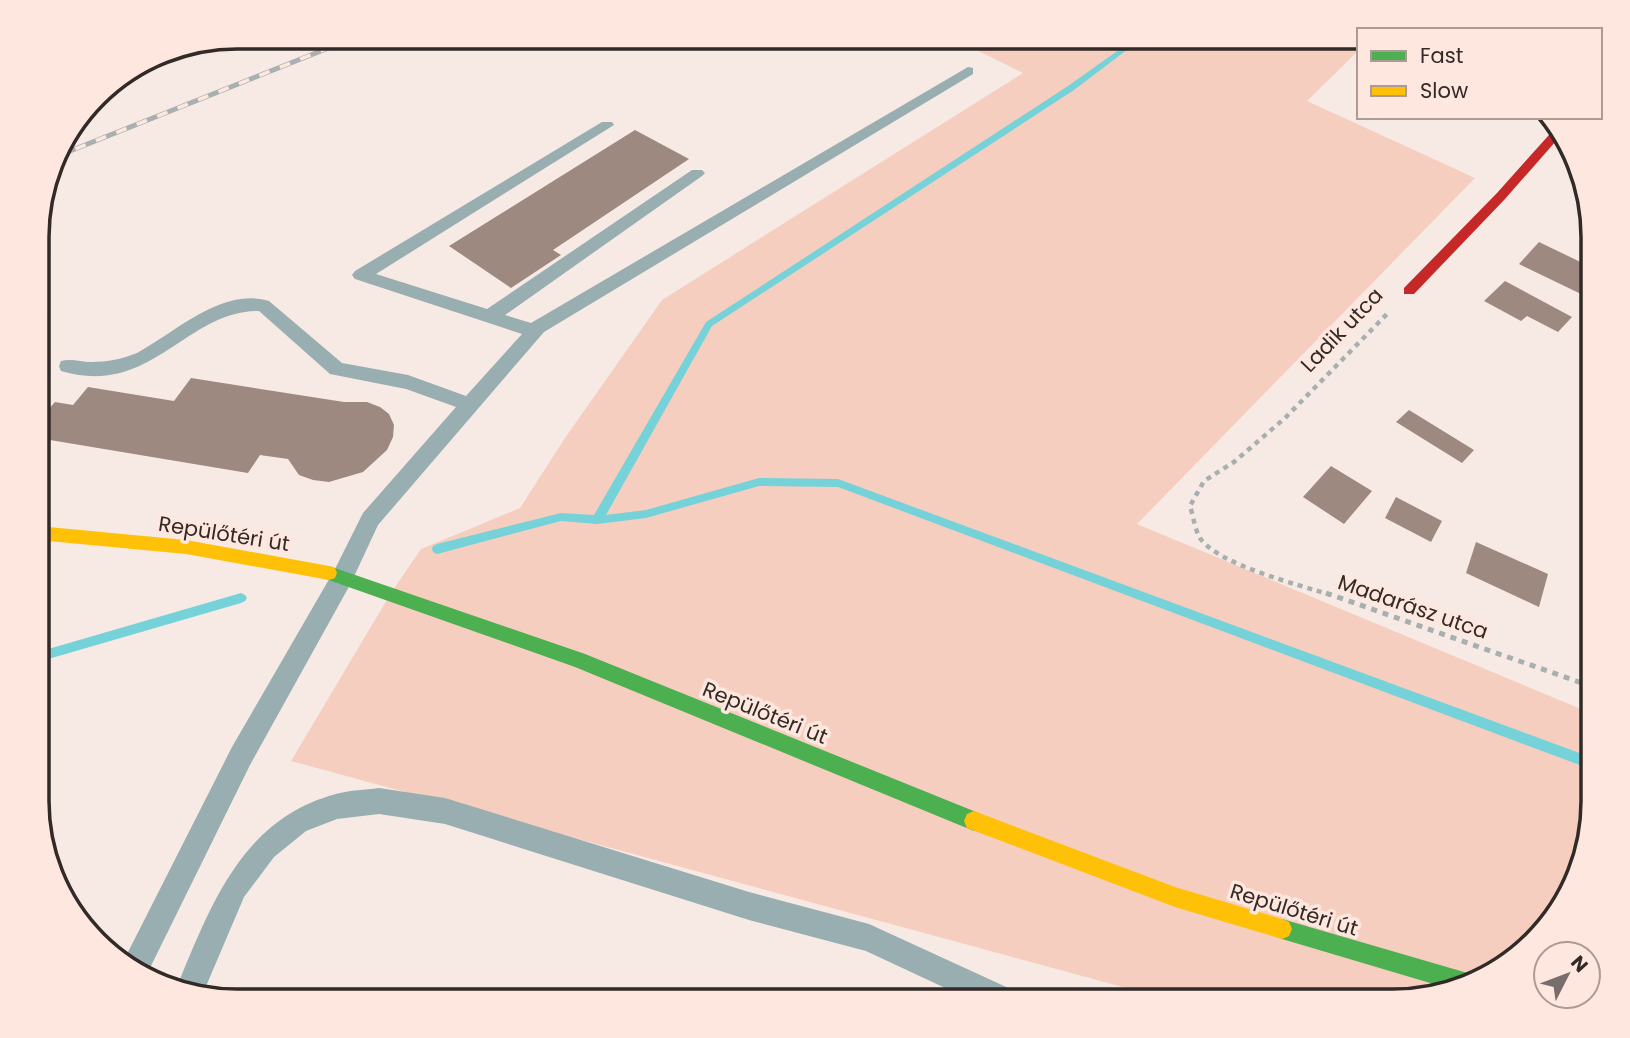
<svg xmlns="http://www.w3.org/2000/svg" width="1630" height="1038" font-family="Poppins,sans-serif">
	<style>
		.green { fill: #f5cebf }
		.lines { fill: none; stroke-linecap: round; stroke-linejoin: round }
		.stream { fill: #75d2d9; fill-rule: evenodd }
		.building { fill: #9d897f }
		.path-far1 { stroke: #a8afaf; stroke-width: 4.5; stroke-dasharray: 5 5; stroke-linecap: butt }
		.path { stroke: #a8afaf; stroke-width: 5; stroke-dasharray: 6 6; stroke-linecap: butt }
		.lane { fill: #99aeb0; fill-rule: evenodd }
		.fast { fill: #4caf50; fill-rule: evenodd }
		.slow { fill: #ffc107; fill-rule: evenodd }
		.jam { fill: #c62828; fill-rule: evenodd }
		.rail-casing { stroke: #a9b0af; stroke-width: 5 }
		.rail { stroke: #fee7de; stroke-width: 3.5; stroke-dasharray: 11; stroke-linecap: butt }
		.labels { text-anchor: middle; stroke-width: 7; stroke-linejoin: round; paint-order: stroke }
		.street-label { font-size: 21px; fill: #322a27; stroke: #fee7de }
		.rim { fill: none; stroke: #322a27; stroke-width: 3.5 }
	</style>
	<rect width="100%" height="100%" fill="#f7eae5"/>
	<path class="green" d="M 950,37 L 1359,37 L 1359,50 L 1307,101 L 1475,178 L 1137,524 L 1593,714 L 1593,814 L 1560,912 L 1493,975 L 1406,1001 L 1174,1001 L 291,761 L 391,593 L 421,549 L 520,508 L 565,438 L 662,300 L 1023,73 Z"/>
	<g class="lines">
		<path class="stream" d="M 1137,37 L 1144,37 L 1074,90 L 712,326 L 606,515 L 646,510 L 759,478 L 838,479 L 1593,758 L 1593,770 L 838,487 L 759,486 L 646,518 L 597,524 L 561,521 L 437,554 L 433,552 L 432,549 L 433,546 L 437,544 L 561,513 L 594,515 L 706,322 L 1068,86 Z
			M 241,593 L 245,595 L 247,598 L 245,601 L 241,603 L 38,662 L 38,652 Z"/>
	</g>
	<path class="building" d="M 635,130 L 689,159 L 553,250 L 561,255 L 511,288 L 449,246 Z
		M 1539,242 L 1593,268 L 1593,283 L 1583,295 L 1519,264 Z
		M 1505,281 L 1572,317 L 1558,332 L 1527,316 L 1521,321 L 1484,301 Z
		M 191,378 L 344,402 L 367,402 L 380,407 L 389,414 L 394,425 L 393,437 L 387,450 L 363,472 L 329,482 L 313,480 L 299,475 L 288,459 L 260,455 L 248,473 L 38,438 L 38,421 L 55,402 L 73,405 L 88,387 L 174,401 Z
		M 1409,410 L 1474,450 L 1462,463 L 1396,422 Z
		M 1331,466 L 1372,491 L 1344,524 L 1303,497 Z
		M 1396,497 L 1442,521 L 1431,542 L 1385,518 Z
		M 1476,542 L 1548,574 L 1539,607 L 1466,573 Z"/>
	<g class="lines">
		<path class="path-far1" d="M 1331,595 C 1300,585 1218,565 1200,538 C 1195,530 1193,515 1190,506 L 1204,481 L 1234,462 L 1285,418 L 1388,313"/>
		<path class="path" d="M 1326,593 L 1593,687"/>
		<path class="lane" d="M 968,67 L 973,68 L 973,74 L 544,332 L 378,525 L 351,583 L 250,765 L 147,974 L 122,964 L 124,960 L 232,747 L 335,569 L 363,513 L 456,407 L 406,389 L 330,374 L 259,311 C 186,310 152,398 61,371 L 59,366 L 61,361 C 71,358 81,362 91,362 C 108,362 122,359 137,353 C 176,332 222,287 269,301 L 342,363 L 408,375 L 466,396 L 522,334 L 355,279 L 352,275 L 355,271 L 602,122 L 612,122 L 614,125 L 376,274 L 487,309 L 692,170 L 702,170 L 705,173 L 702,176 L 505,315 L 531,323 Z
			M 379,788 L 445,798 L 749,892 L 869,924 L 1015,991 L 1019,1001 L 973,1001 L 866,951 L 749,920 L 445,824 L 379,814 L 337,819 L 306,831 L 274,857 L 244,897 L 204,991 L 178,984 C 212,902 243,819 336,794 C 350,790 365,790 379,788 Z"/>
		<path class="fast" d="M 329,566 L 585,654 L 981,814 L 984,821 L 981,828 L 974,831 L 575,667 L 323,578 L 321,573 L 323,568 Z
			M 1282,919 L 1464,972 L 1472,975 L 1474,980 L 1447,988 L 1282,939 L 1275,936 L 1272,929 L 1275,922 Z"/>
		<path class="slow" d="M 38,526 L 186,540 L 329,566 L 335,568 L 337,573 L 335,578 L 329,580 L 186,554 L 38,540 Z
			M 974,811 L 1175,887 L 1282,919 L 1289,922 L 1292,929 L 1289,936 L 1282,939 L 1175,907 L 967,828 L 964,821 L 967,814 Z"/>
		<path class="jam" d="M 1557,126 L 1563,133 L 1505,199 L 1414,294 L 1404,294 L 1404,288 L 1497,193 Z"/>
		<defs>
			<path id="rail" d="M 120,77 L 243,37
				M 55,157 L 356,37"/>
		</defs>
		<use href="#rail" class="rail-casing"/>
		<use href="#rail" class="rail"/>
	</g>
	<g class="labels">
		<g class="street-label">
			<text transform="translate(1342 330) rotate(-46)" y="7">Ladik utca</text>
			<text transform="translate(224 534) rotate(9)" y="7">Repülőtéri út</text>
			<text transform="translate(1413 607) rotate(19)" y="7">Madarász utca</text>
			<text transform="translate(765 713) rotate(22)" y="7">Repülőtéri út</text>
			<text transform="translate(1294 910) rotate(17)" y="7">Repülőtéri út</text>
		</g>
	</g>
	<path d="M0 0H1630V1038H0ZM237 49H1393A188 188 0 0 1 1581 237V801A188 188 0 0 1 1393 989H237A188 188 0 0 1 49 801V237A188 188 0 0 1 237 49Z" fill="#fee7de" fill-rule="evenodd"/>
	<path class="rim" d="M237 49H1393A188 188 0 0 1 1581 237V801A188 188 0 0 1 1393 989H237A188 188 0 0 1 49 801V237A188 188 0 0 1 237 49Z"/>
	<rect x="1357" y="28" width="245" height="91" fill="#fee7de" stroke="#ac9b95" stroke-width="2"/>
	<rect x="1371" y="51" width="35" height="10" fill="#4caf50" stroke="#ac9b95" stroke-width="2"/>
	<text x="1420" y="63" font-size="21" fill="#322a27">Fast</text>
	<rect x="1371" y="86" width="35" height="10" fill="#ffc107" stroke="#ac9b95" stroke-width="2"/>
	<text x="1420" y="98" font-size="21" fill="#322a27">Slow</text>
	<g transform="translate(1567 975) rotate(48)"><circle r="33" fill="#fee7de" stroke="#ac9b95" stroke-width="2"/>
	<path d="M0-5L12 26L0 18L-12 26Z" fill="#776d6a"/>
	<text y="-10" font-size="19" font-weight="bold" text-anchor="middle" fill="#322a27">N</text>
	</g>
</svg>
